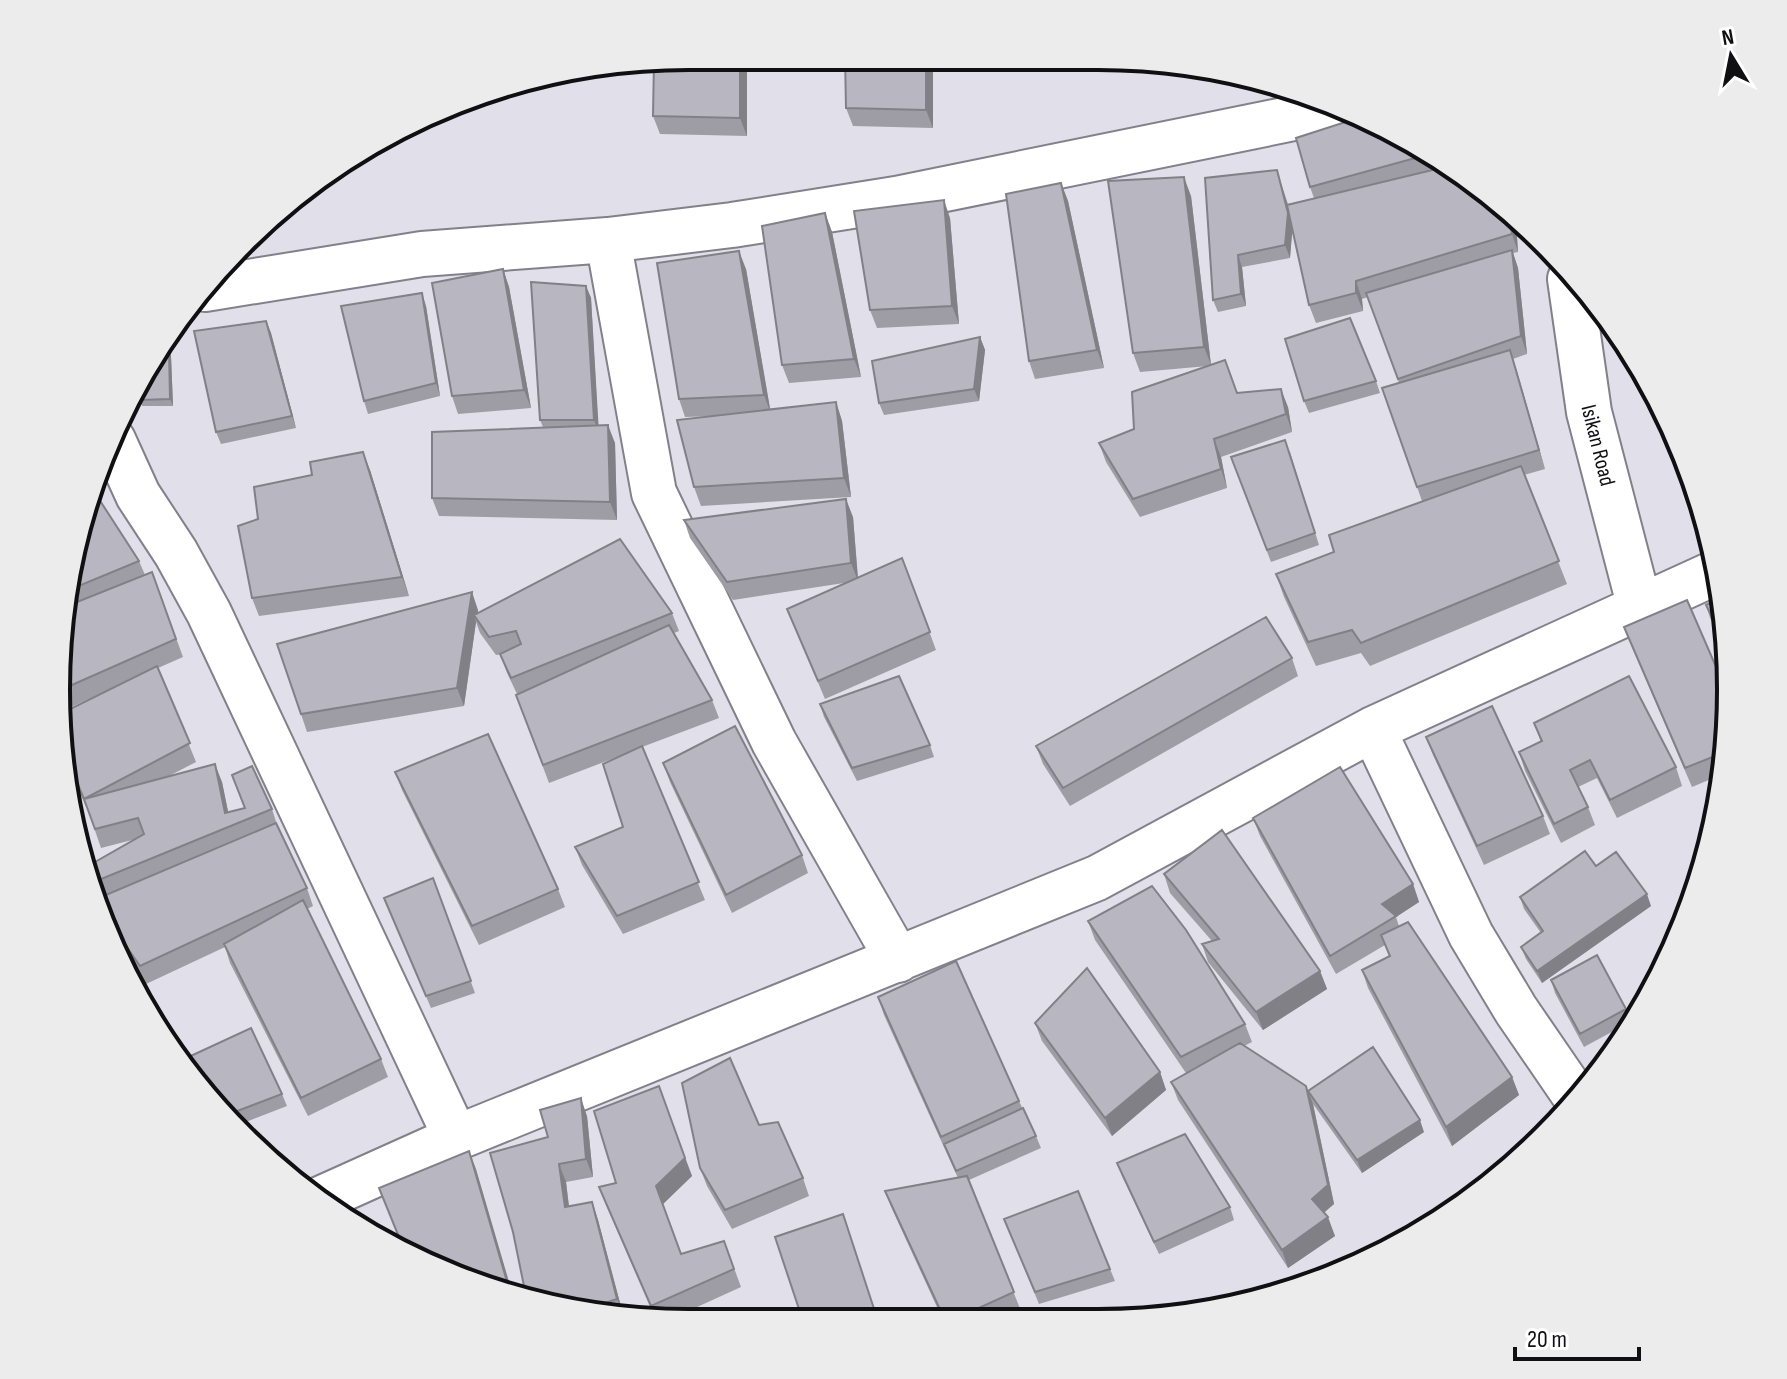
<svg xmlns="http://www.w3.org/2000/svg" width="1787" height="1379" font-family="'Sofia Sans Condensed',sans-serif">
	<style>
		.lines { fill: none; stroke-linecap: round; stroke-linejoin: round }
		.minor-casing { stroke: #82818b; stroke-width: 48 }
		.minor { stroke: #fff; stroke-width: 44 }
		.wall { fill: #9e9da6 }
		.shaded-wall { fill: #818087 }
		.building { fill: #b8b7c1; stroke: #818087; stroke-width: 2 }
		.labels { text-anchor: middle; stroke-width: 7; stroke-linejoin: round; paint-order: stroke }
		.street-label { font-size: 22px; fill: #101013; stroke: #fff }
		.rim { fill: none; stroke: #101013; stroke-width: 4 }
	</style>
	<rect width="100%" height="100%" fill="#e0dfea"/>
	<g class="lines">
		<defs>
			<path id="minor" d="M 608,240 L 654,493 L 774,742 L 898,960
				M 1570,279 L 1589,412 L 1640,608
				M 205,289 L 422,254 L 608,240 L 732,225 L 896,199 L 1343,108
				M 113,440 L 138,495 L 176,553 L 209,613 L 456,1138
				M 1373,729 L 1471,935 L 1516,1010 L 1577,1099
				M 318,1200 L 456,1138 L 1097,878 L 1373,729 L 1719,571"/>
		</defs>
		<use href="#minor" class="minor-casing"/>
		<use href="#minor" class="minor"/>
	</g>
	<path class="wall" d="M 690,56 L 747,56 L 747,136 L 660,134 L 653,116 Z
		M 845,56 L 933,57 L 933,128 L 853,126 L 846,108 Z
		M 1377,121 L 1483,187 L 1516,222 L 1518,252 L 1513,253 L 1518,268 L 1527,354 L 1513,359 L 1545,469 L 1524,475 L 1567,584 L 1370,666 L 1361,653 L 1316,666 L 1284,597 L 1276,574 L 1334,552 L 1422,501 L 1382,388 L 1399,383 L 1368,297 L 1362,299 L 1363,311 L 1316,323 L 1309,305 L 1292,231 L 1290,258 L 1242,267 L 1246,306 L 1218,312 L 1213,300 L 1205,178 L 1281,183 L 1288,204 L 1314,198 L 1310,187 Z
		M 1061,183 L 1068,201 L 1104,368 L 1035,379 L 1029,361 Z
		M 1191,196 L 1211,365 L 1237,393 L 1288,407 L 1292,432 L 1221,457 L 1227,488 L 1140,517 L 1106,462 L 1099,443 L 1134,429 L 1208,366 L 1140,372 L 1133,353 Z
		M 825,213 L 832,232 L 861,377 L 789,383 L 782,365 Z
		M 950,218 L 959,324 L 877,328 L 870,310 Z
		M 503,269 L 509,287 L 531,408 L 458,414 L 452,396 Z
		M 746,269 L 770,410 L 836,402 L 842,421 L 851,497 L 701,506 L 694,487 L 716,416 L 685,417 L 679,399 Z
		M 586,286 L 591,298 L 598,425 L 615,443 L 617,520 L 439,516 L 432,498 L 543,427 L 540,420 Z
		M 426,306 L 440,396 L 368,414 L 364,401 Z
		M 266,321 L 271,333 L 296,428 L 221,444 L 216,432 Z
		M 980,337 L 985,350 L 979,401 L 884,415 L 879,403 Z
		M 171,356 L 173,406 L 142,406 L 140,400 Z
		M 1376,381 L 1380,393 L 1309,413 L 1304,401 Z
		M 1290,452 L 1319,545 L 1271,562 L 1231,457 Z
		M 370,470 L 409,596 L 259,616 L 252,598 L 258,519 Z
		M 89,498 L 139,561 L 145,575 L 152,572 L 183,657 L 158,668 L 196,762 L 167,777 L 222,782 L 228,812 L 244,808 L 232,775 L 272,809 L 278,828 L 307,888 L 313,906 L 307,909 L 381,1059 L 388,1077 L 308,1116 L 230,963 L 225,947 L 146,984 L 105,925 L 94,900 L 89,884 L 136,839 L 101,848 L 90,816 L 68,765 L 60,714 L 111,689 L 60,712 L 56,690 L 77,526 Z
		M 853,517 L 858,577 L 902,558 L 936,650 L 825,699 L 787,609 L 844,583 L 733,600 L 690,538 L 684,520 Z
		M 1722,597 L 1727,651 L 1710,618 L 1706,605 Z
		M 478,610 L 478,613 L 672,613 L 679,631 L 674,633 L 712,700 L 719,718 L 642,747 L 705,900 L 623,934 L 582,865 L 575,847 L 623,827 L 625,754 L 549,783 L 516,695 L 517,694 L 507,673 L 500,654 L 502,654 L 496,655 L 480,633 L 476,622 L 464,706 L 307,732 L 301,714 Z
		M 1624,627 L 1730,699 L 1723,774 L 1692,787 L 1631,645 Z
		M 1292,658 L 1298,676 L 1070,806 L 1043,764 L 1036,746 Z
		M 820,704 L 930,745 L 934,757 L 857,781 L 824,717 Z
		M 1534,723 L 1676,767 L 1682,786 L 1617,818 L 1597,778 L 1578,787 L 1588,807 L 1595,825 L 1561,843 L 1525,771 L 1519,752 L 1541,742 Z
		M 1426,737 L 1543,816 L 1550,834 L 1484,865 L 1433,755 Z
		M 663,763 L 802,855 L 808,873 L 732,913 L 670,782 Z
		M 395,772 L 558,889 L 565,907 L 479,945 L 402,790 Z
		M 1253,818 L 1413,884 L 1419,902 L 1396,917 L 1399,926 L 1512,1077 L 1519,1095 L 1452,1146 L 1368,988 L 1362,970 L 1389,956 L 1385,945 L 1336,974 L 1260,836 Z
		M 1596,866 L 1651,906 L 1542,983 L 1526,959 L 1521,947 L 1541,933 L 1524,909 L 1520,897 Z
		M 1164,874 L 1320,971 L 1327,989 L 1263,1030 L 1208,962 L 1202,944 L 1212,941 L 1170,893 Z
		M 433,878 L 475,993 L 431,1008 L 384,898 Z
		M 1088,921 L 1245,1024 L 1252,1042 L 1244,1046 L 1308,1091 L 1424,1132 L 1362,1173 L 1313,1104 L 1334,1204 L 1324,1213 L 1335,1236 L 1288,1268 L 1178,1100 L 1171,1082 L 1186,1073 L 1095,940 Z
		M 1551,980 L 1626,1009 L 1630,1022 L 1584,1047 L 1555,993 Z
		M 878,997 L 1019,1101 L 1036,1136 L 1041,1148 L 969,1180 L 1021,1311 L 1005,1318 L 942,1318 L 892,1209 L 885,1191 L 958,1178 L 884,1015 Z
		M 1035,1023 L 1160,1072 L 1166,1090 L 1112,1136 L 1042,1041 Z
		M 182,1060 L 282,1094 L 287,1106 L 233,1127 L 185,1068 Z
		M 659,1086 L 692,1176 L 663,1204 L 681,1254 L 724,1241 L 741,1287 L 673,1318 L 655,1318 L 606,1205 L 599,1187 L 616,1183 Z
		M 587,1116 L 593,1177 L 566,1182 L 569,1206 L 592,1202 L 598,1220 L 624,1318 L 606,1318 L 526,1296 L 548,1137 Z
		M 759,1125 L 803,1178 L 809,1196 L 732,1229 L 707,1186 L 700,1168 Z
		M 1117,1163 L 1230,1207 L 1234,1220 L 1159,1254 L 1122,1176 Z
		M 1004,1219 L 1110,1269 L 1115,1281 L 1039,1304 Z"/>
	<path class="shaded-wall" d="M 740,56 L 747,56 L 747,136 L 740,118 Z
		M 926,57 L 933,57 L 933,128 L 926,110 Z
		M 1277,170 L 1293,223 L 1290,258 L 1285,245 Z
		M 1184,177 L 1191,196 L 1211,365 L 1204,347 Z
		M 1061,183 L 1068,201 L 1104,368 L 1097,350 Z
		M 944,200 L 950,218 L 959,324 L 952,306 Z
		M 825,213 L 832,232 L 861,377 L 854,359 Z
		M 1510,216 L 1516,222 L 1518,252 L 1512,234 Z
		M 1512,250 L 1518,268 L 1527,354 L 1521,336 Z
		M 739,251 L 746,269 L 771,414 L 764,395 Z
		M 1238,255 L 1242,267 L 1246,306 L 1241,294 Z
		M 503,269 L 509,287 L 531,408 L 524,390 Z
		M 1356,281 L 1362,299 L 1363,311 L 1356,293 Z
		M 586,286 L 591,298 L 599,433 L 594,420 Z
		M 422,293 L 426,306 L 440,396 L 436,383 Z
		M 266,321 L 271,333 L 296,428 L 292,416 Z
		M 980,337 L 985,350 L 979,401 L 974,389 Z
		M 169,349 L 171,356 L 173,406 L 170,399 Z
		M 1510,350 L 1516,368 L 1545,469 L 1539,450 Z
		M 1281,389 L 1288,407 L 1292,432 L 1286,414 Z
		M 836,402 L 842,421 L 851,497 L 844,478 Z
		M 608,425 L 615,443 L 617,520 L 610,502 Z
		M 1214,439 L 1221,457 L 1227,488 L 1221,469 Z
		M 363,452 L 370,470 L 409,596 L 402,577 Z
		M 846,499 L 853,517 L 858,581 L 851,563 Z
		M 472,592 L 478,610 L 477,619 L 474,615 L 476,622 L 464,706 L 457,688 Z
		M 215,764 L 222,782 L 231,826 L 225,813 Z
		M 1413,884 L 1419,902 L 1396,917 L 1382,904 Z
		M 1647,894 L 1651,906 L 1542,983 L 1537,971 Z
		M 1320,971 L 1327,989 L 1263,1030 L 1256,1012 Z
		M 1160,1072 L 1166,1090 L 1112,1136 L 1105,1118 Z
		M 1512,1077 L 1519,1095 L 1452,1146 L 1446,1127 Z
		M 1306,1086 L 1313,1104 L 1334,1204 L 1318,1217 L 1312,1199 Z
		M 581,1098 L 587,1116 L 593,1177 L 586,1159 Z
		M 1420,1120 L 1424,1132 L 1362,1173 L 1357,1160 Z
		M 469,1151 L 476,1169 L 512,1292 L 510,1292 Z
		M 685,1158 L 692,1176 L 663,1204 L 656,1186 Z
		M 559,1164 L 566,1182 L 571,1225 L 565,1207 Z
		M 592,1202 L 598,1220 L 624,1318 L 617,1299 Z
		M 1328,1217 L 1335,1236 L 1288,1268 L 1282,1250 Z"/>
	<path class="building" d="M 690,56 L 740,56 L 740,118 L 653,116 L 654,61 Z
		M 845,56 L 926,57 L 926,110 L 846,108 Z
		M 1364,116 L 1377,121 L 1430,154 L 1310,187 L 1296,138 Z
		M 1449,166 L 1483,187 L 1510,216 L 1512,234 L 1356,281 L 1356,293 L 1309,305 L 1287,205 Z
		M 1277,170 L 1288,213 L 1285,245 L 1238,255 L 1241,294 L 1213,300 L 1205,178 Z
		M 1184,177 L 1204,347 L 1133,353 L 1108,181 Z
		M 1061,183 L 1097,350 L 1029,361 L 1006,194 Z
		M 944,200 L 952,306 L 870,310 L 854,211 Z
		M 825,213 L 854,359 L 782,365 L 762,226 Z
		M 1512,250 L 1521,336 L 1398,379 L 1366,293 Z
		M 739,251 L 764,395 L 679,399 L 657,263 Z
		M 503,269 L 524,390 L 452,396 L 432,283 Z
		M 531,282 L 586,286 L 594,420 L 540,420 Z
		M 422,293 L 436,383 L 364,401 L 341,306 Z
		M 1350,318 L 1376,381 L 1304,401 L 1285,339 Z
		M 266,321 L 292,416 L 216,432 L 194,331 Z
		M 980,337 L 974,389 L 879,403 L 872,361 Z
		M 169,349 L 170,399 L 140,400 L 136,383 L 141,373 L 158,351 Z
		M 1510,350 L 1539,450 L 1417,487 L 1382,388 Z
		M 1225,360 L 1237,393 L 1281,389 L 1286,414 L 1214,439 L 1221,469 L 1133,499 L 1099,443 L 1134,429 L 1132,392 Z
		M 836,402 L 844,478 L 694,487 L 677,420 Z
		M 608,425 L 610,502 L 432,498 L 432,432 Z
		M 1285,440 L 1315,533 L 1267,550 L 1231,457 Z
		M 363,452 L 402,577 L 252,598 L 238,526 L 258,519 L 254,487 L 312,475 L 310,462 Z
		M 1521,466 L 1559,561 L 1361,643 L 1352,630 L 1308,642 L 1276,574 L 1334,552 L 1329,535 Z
		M 97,496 L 139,561 L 69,590 L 77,526 L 89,499 Z
		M 846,499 L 851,563 L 727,582 L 684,520 Z
		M 620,539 L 672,613 L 511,678 L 500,654 L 521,644 L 516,631 L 489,637 L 474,615 Z
		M 902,558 L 930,632 L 818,681 L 787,609 Z
		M 152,572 L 176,639 L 56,692 L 67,606 Z
		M 472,592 L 457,688 L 301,714 L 277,644 Z
		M 1722,597 L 1727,647 L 1706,605 Z
		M 1687,600 L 1730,699 L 1725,752 L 1685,768 L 1624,627 Z
		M 1266,617 L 1292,658 L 1063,788 L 1036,746 Z
		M 669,625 L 712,700 L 543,765 L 516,695 Z
		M 157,666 L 190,743 L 84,799 L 68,761 L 60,714 Z
		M 899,676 L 930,745 L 852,768 L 820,704 Z
		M 1629,676 L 1676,767 L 1610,800 L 1590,760 L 1570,770 L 1588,807 L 1554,824 L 1519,752 L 1542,741 L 1534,723 Z
		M 1492,706 L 1543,816 L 1477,846 L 1426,737 Z
		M 735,726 L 802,855 L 726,895 L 663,763 Z
		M 488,734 L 558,889 L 472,926 L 395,772 Z
		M 642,746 L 699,882 L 617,916 L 575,847 L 623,827 L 603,764 Z
		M 215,764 L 225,813 L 245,808 L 232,775 L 252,766 L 272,809 L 89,884 L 88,866 L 144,834 L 138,818 L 95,829 L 84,799 Z
		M 1340,767 L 1413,884 L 1382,904 L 1396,916 L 1330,956 L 1253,818 Z
		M 276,823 L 307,888 L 140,966 L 94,900 Z
		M 1222,830 L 1320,971 L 1256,1012 L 1202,944 L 1219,939 L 1164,874 Z
		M 1585,851 L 1596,866 L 1616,852 L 1647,894 L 1537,971 L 1521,947 L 1543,931 L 1520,897 Z
		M 433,878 L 471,981 L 426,996 L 384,898 Z
		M 1152,886 L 1186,930 L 1245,1024 L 1181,1057 L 1088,921 Z
		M 303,900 L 381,1059 L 301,1098 L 224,944 Z
		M 1408,922 L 1512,1077 L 1446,1127 L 1362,970 L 1390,956 L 1381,935 Z
		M 1597,955 L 1626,1009 L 1580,1034 L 1551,980 Z
		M 956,961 L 1019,1101 L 941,1137 L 878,997 Z
		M 1087,968 L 1160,1072 L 1105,1118 L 1035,1023 Z
		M 251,1028 L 282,1094 L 224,1116 L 195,1081 L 182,1060 Z
		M 1240,1043 L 1306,1086 L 1328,1185 L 1312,1199 L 1328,1217 L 1282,1250 L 1171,1082 Z
		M 1373,1047 L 1420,1120 L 1357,1160 L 1308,1091 Z
		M 730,1058 L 759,1125 L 778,1122 L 803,1178 L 725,1210 L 700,1168 L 682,1083 Z
		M 659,1086 L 685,1158 L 656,1186 L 681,1254 L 724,1241 L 734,1269 L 651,1306 L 599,1187 L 616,1183 L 594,1111 Z
		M 581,1098 L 586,1159 L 559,1164 L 565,1207 L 592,1202 L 617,1299 L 581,1311 L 526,1296 L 513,1232 L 490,1153 L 548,1137 L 540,1110 Z
		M 1023,1108 L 1036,1136 L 956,1171 L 944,1144 Z
		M 1185,1134 L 1230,1207 L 1154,1242 L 1117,1163 Z
		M 469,1151 L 510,1292 L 448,1275 L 405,1252 L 379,1188 Z
		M 967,1176 L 1014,1292 L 957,1318 L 944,1318 L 885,1191 Z
		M 1078,1191 L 1110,1269 L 1035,1292 L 1004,1219 Z
		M 340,1206 L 344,1220 L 330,1210 Z
		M 843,1214 L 877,1318 L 802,1318 L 775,1237 Z"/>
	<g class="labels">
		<g class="street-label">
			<text transform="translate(1599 445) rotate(76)" y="8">Isikan Road</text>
		</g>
	</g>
	<path d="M0 0H1787V1379H0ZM689 70H1098A619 619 0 0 1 1717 689V690A619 619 0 0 1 1098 1309H689A619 619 0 0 1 70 690V689A619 619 0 0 1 689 70Z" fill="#ececec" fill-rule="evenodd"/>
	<path class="rim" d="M689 70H1098A619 619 0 0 1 1717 689V690A619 619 0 0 1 1098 1309H689A619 619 0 0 1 70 690V689A619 619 0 0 1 689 70Z"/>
	<g transform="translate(1731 56) rotate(350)" stroke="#ffffff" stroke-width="6" paint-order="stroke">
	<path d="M0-6L14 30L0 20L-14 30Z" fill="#101013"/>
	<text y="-12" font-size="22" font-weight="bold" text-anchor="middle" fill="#101013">N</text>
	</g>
	<path d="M1515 1347v12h124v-12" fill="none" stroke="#101013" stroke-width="4"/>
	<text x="1527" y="1347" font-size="24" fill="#101013" stroke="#ffffff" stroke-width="6" paint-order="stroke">20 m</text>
</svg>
